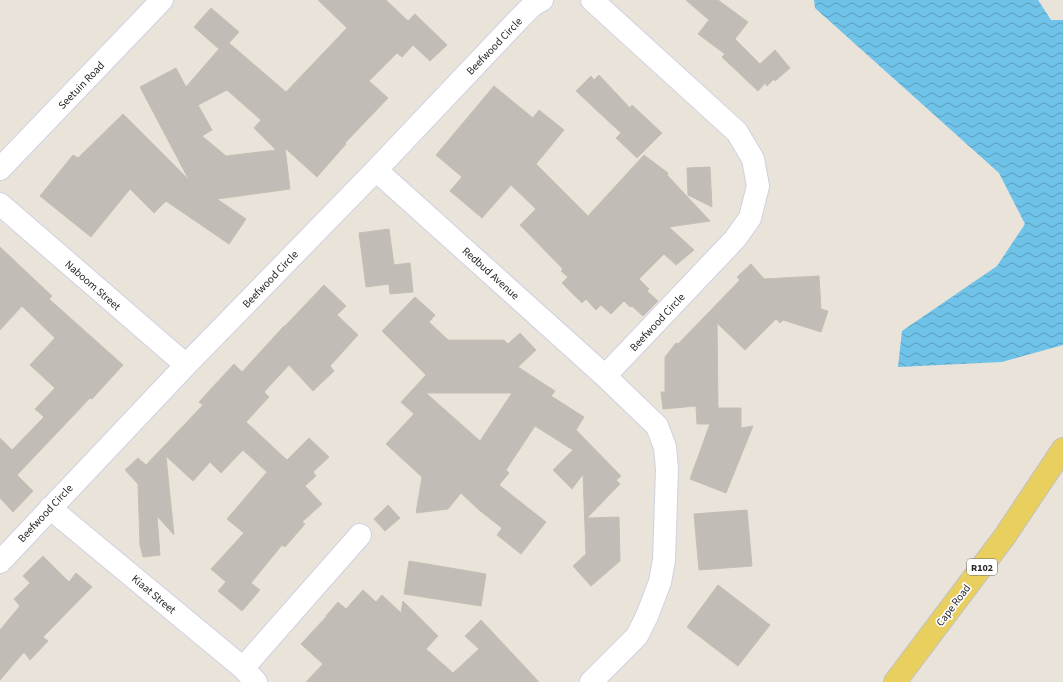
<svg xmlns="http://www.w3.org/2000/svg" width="1063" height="682" font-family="'Source Sans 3',sans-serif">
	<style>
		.water { fill: url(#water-waves) }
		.building { fill: #c1bdb6; stroke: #c4bfb3; fill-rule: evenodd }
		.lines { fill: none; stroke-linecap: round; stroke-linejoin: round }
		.street-casing { stroke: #ced1e0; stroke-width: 24 }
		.secondary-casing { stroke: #ced1e0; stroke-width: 24 }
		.primary-casing { stroke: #c3c3c3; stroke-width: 24 }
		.street { stroke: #fff; stroke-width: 22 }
		.secondary { stroke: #fff; stroke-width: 22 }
		.primary { stroke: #e9cf5e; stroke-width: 22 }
		.labels { text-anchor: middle; stroke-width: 3.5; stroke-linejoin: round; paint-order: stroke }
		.shield { fill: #fff; stroke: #686868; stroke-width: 1 }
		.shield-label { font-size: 10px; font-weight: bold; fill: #272727 }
		.street-label { font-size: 11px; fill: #272727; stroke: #fff }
	</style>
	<defs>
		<pattern id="water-waves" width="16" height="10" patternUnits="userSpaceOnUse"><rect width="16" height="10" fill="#6fc2e8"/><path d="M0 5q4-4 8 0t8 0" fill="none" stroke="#5b9ebc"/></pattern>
	</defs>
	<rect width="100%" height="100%" fill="#e9e3d9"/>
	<path class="water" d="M 814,0 L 1038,0 L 1051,20 L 1063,20 L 1063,345 L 1002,362 L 898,367 L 902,331 L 997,266 L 1025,224 L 999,173 L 815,8 Z"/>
	<path class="building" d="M 318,0 L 386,0 L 408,21 L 415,14 L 447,45 L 430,61 L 413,45 L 402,57 L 397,53 L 369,81 L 388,98 L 345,143 L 346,144 L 317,177 L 285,148 L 290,189 L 217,199 L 246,219 L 229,244 L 166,201 L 154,213 L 130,189 L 91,237 L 40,196 L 73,155 L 78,158 L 123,114 L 189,180 L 140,87 L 176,68 L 186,87 L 219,49 L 194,27 L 211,8 L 239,32 L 229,43 L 286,92 L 347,28 ZM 227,90 L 261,120 L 254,128 L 276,150 L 226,156 L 202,136 L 212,130 L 198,105 Z
		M 686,0 L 718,0 L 748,22 L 735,39 L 760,64 L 775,50 L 790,68 L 775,81 L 774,79 L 767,86 L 765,83 L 758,91 L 722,57 L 725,54 L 698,34 L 709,20 Z
		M 599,75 L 630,108 L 632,105 L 662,133 L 637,158 L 616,138 L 621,133 L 576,91 L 591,76 L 594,80 Z
		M 494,86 L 533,118 L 539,110 L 564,130 L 536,164 L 588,216 L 644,155 L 668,173 L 667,175 L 710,221 L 669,227 L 694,250 L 676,265 L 664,254 L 639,279 L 649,289 L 647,291 L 658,301 L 643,316 L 632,306 L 630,307 L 624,301 L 611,314 L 601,305 L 596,310 L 586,299 L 582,303 L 562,283 L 568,277 L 561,271 L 563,269 L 520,225 L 536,209 L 511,185 L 482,218 L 450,191 L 462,177 L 436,155 Z
		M 710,167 L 712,207 L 688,195 L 687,168 Z
		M 389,229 L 394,265 L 410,263 L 413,292 L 390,294 L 389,284 L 366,287 L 359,233 Z
		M 0,247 L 52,296 L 49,299 L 123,365 L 92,399 L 90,398 L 17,475 L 33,491 L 13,512 L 0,498 L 0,438 L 12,450 L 44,417 L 35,409 L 55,388 L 30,365 L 55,338 L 22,306 L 0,330 Z
		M 751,264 L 764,279 L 819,276 L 821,309 L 828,311 L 821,332 L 783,320 L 780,323 L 776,319 L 745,350 L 717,323 L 718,408 L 741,408 L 741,428 L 753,426 L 726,493 L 690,479 L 710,424 L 697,424 L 696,406 L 663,409 L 661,392 L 665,392 L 665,357 L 676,343 L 678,344 L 740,280 L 737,277 Z
		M 324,285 L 346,306 L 337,315 L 358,335 L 330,366 L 334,371 L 313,391 L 289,365 L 264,392 L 269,397 L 246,422 L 287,460 L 309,438 L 329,457 L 313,472 L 316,476 L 305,486 L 322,504 L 302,522 L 305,524 L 285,547 L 282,545 L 251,583 L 260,590 L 242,611 L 218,591 L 226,582 L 211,569 L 244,533 L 227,519 L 267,472 L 243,450 L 221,473 L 210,462 L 193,481 L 166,456 L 174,535 L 157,516 L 160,555 L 143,557 L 140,545 L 138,484 L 125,470 L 138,458 L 146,465 L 203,405 L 199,402 L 234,364 L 242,372 L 284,326 L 285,326 Z
		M 415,297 L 435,315 L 429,322 L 448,340 L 504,340 L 508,344 L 520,333 L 536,350 L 518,367 L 555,391 L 551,396 L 584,417 L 576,430 L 621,476 L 616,480 L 620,484 L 587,518 L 619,517 L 620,561 L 591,586 L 573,566 L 586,554 L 583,474 L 572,489 L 553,470 L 573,450 L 535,426 L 506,470 L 509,473 L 499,485 L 546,522 L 521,554 L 497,535 L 502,528 L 479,510 L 461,493 L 448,509 L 416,513 L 422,477 L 386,444 L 414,414 L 401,402 L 426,375 L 382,331 ZM 426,393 L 512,393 L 480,441 Z
		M 388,505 L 400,518 L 385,531 L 374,519 Z
		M 747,510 L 752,566 L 699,570 L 694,514 Z
		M 43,556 L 69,582 L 76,573 L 92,587 L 43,637 L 48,641 L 30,660 L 24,652 L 0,680 L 0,630 L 20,606 L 14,599 L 30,583 L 23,576 Z
		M 409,561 L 486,574 L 481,606 L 404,594 Z
		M 718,585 L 770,625 L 738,666 L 687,627 Z
		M 363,590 L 376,602 L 382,595 L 401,613 L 403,601 L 438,636 L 426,649 L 453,673 L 479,649 L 465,636 L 481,620 L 539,682 L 306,682 L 323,664 L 301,644 L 327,616 L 326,616 L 338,602 L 346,609 Z"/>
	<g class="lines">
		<defs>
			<path id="street" d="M 592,0 L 737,132 L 753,159 L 758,186 L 750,218 L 735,239 L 605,376
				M 376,170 L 605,376 L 657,426 L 665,447 L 667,469 L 664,560 L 660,582 L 647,616 L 637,636 L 591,682
				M 0,204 L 186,365
				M 50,508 L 243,668 L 256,682
				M 0,562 L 186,365 L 376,170 L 518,20 L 533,5 L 542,0
				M 243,668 L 360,535"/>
			<path id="secondary" d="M 0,169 L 162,0"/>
			<path id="primary" d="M 895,682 L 1005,536 L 1063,449"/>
		</defs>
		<use href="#street" class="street-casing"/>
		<use href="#secondary" class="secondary-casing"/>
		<use href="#primary" class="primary-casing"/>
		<use href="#street" class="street"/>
		<use href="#secondary" class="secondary"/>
		<use href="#primary" class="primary"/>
	</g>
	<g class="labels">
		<rect class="shield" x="967" y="559" width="30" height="16" rx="3"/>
		<g class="shield-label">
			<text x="982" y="571">R102</text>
		</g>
		<g class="street-label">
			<text transform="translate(494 46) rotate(-46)" y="4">Beefwood Circle</text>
			<text transform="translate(81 85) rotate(-46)" y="4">Seetuin Road</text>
			<text transform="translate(491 273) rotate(42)" y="4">Redbud Avenue</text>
			<text transform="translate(270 279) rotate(-46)" y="4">Beefwood Circle</text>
			<text transform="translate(93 285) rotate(41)" y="4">Naboom Street</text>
			<text transform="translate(657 322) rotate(-47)" y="4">Beefwood Circle</text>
			<text transform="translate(45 513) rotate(-47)" y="4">Beefwood Circle</text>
			<text transform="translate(154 594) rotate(40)" y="4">Kiaat Street</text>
			<text transform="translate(953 605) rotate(-53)" y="4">Cape Road</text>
		</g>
	</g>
</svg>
